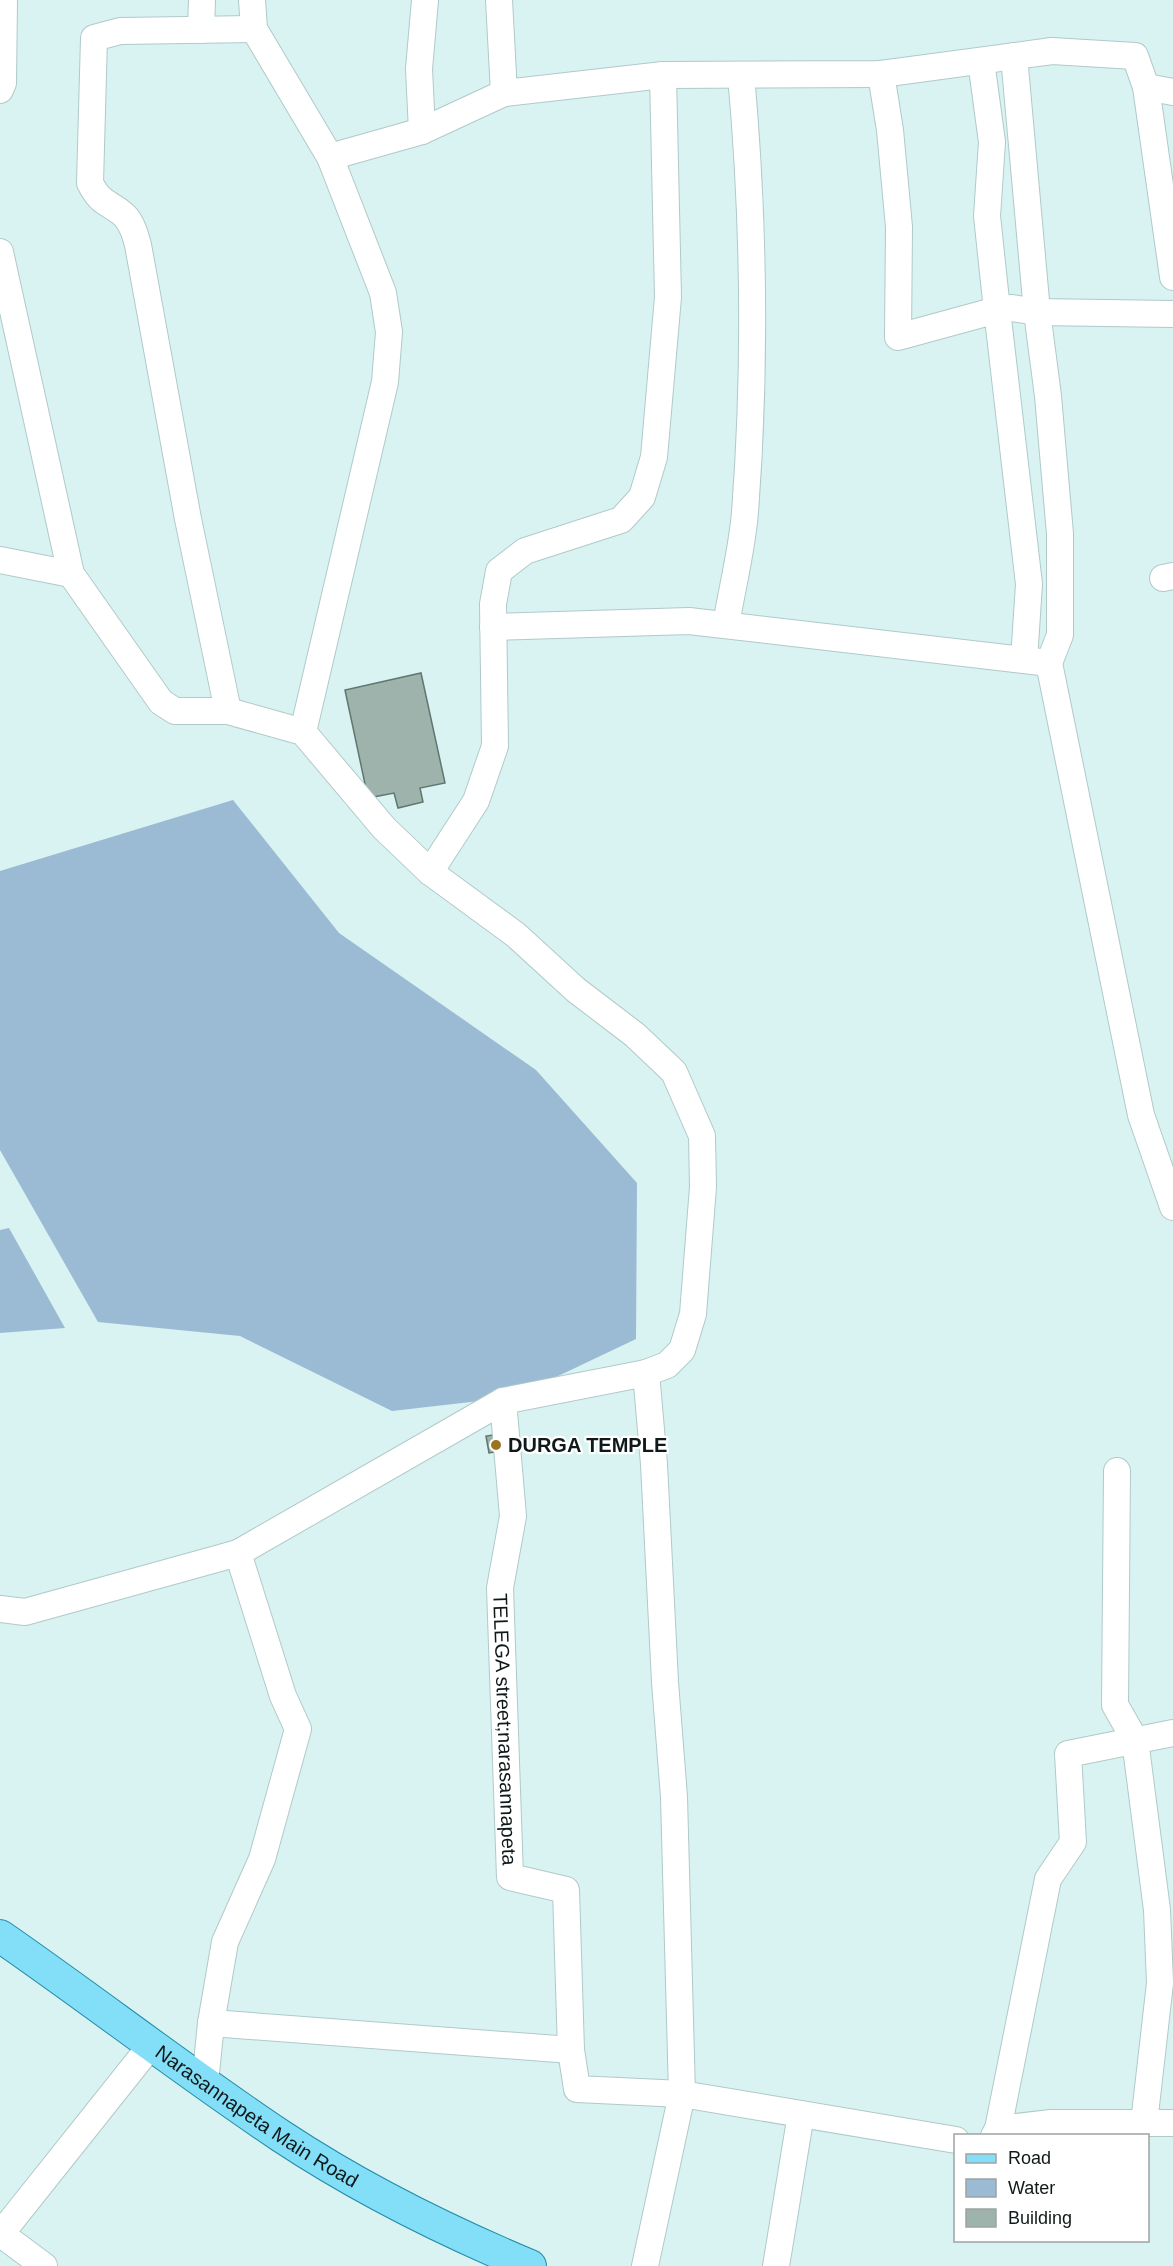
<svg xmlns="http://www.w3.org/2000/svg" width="1173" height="2266" font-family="Helvetica,sans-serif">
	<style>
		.water { fill: #9bbad4 }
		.building { fill: #9db3ac; stroke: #617670; stroke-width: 1.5 }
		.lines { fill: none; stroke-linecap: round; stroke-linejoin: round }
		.minor-casing { stroke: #b1c9c9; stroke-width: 28 }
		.major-casing { stroke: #258ca7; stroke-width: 34 }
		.minor { stroke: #fff; stroke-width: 26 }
		.major { stroke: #83dff8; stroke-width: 32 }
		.poi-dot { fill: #9b7420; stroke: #fff; stroke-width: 2 }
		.labels { text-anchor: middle; stroke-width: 4.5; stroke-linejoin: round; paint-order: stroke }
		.poi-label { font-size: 20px; font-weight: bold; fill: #101919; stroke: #fff; text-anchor: start }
		.street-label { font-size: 20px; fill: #101919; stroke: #fff }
	</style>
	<rect width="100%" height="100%" fill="#d9f2f2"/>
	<path class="water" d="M 233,800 L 339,933 L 536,1070 L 637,1183 L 636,1339 L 514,1397 L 392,1411 L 240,1336 L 98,1322 L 0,1150 L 0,871 Z
		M 9,1228 L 65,1328 L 0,1333 L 0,1230 Z"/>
	<path class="building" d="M 421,673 L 445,783 L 420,788 L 423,802 L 398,808 L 394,793 L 368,798 L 345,690 Z
		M 499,1434 L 502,1451 L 489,1453 L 486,1436 Z"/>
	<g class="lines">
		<defs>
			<g id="minor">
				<path d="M 252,0 L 254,29 L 330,157 L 383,293 L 389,332 L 385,382 L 303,732"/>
				<path d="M 499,0 L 504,93"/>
				<path d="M 201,30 L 202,0"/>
				<path d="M 1014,56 L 1037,312 L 1173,314"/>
				<path d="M 981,61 L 992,142 L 987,216 L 997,310 L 1012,308 L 1037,312 L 1048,396 L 1060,534 L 1060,635 L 1049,663"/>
				<path d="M 881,74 L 890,130 L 899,227 L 898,337 L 997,310 L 1029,584 L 1024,660"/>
				<path d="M 1146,87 L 1173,92"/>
				<path d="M 0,90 L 3,83 L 4,0"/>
				<path d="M 422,131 L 419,69 L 425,0"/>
				<path d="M 330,157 L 422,131 L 504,93 L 663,75 L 881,74 L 1052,51 L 1135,56 L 1146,87 L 1173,277"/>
				<path d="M 0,252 L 71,574 L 161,702 L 175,711 L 228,711 L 303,732 L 384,828 L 430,872 L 516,935 L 576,990 L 635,1035 L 674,1072 L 702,1136 L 703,1187 L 693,1314 L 682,1350 L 667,1365 L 646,1373 L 654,1464 L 665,1682 L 674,1797 L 682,2094 L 645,2266"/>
				<path d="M 0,560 L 71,574"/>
				<path d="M 1163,578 L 1173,576"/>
				<path d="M 726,625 C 732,588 742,550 745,512 C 756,367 754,220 741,75"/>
				<path d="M 493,627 L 689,621 L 1049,663 L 1141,1115 L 1173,1207"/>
				<path d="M 228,711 L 188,519 L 138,245 C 135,234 132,223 124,215 C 108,201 101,205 90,183 L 94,38 L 120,31 L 254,29"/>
				<path d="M 430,872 L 476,801 L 495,746 L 493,604 L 499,571 L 525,551 L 621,520 L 642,497 L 654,457 L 668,297 L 663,75"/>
				<path id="s1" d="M 503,1401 L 513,1516 L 500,1588 L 510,1877 L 566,1890 L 571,2050 L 577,2089 L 682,2094 L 956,2140"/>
				<path d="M 1117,1471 L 1115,1705 L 1135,1740 L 1157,1910 L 1160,1983 L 1144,2123"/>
				<path d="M 238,1553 L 503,1401 L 646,1373"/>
				<path d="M 0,1609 L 25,1612 L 238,1553 L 283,1696 L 298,1729 L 262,1859 L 225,1942 L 211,2023 L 205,2083"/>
				<path d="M 211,2023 L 571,2050"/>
				<path d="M 998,2129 L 1048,1879 L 1073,1842 L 1068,1754 L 1173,1733"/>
				<path d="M 994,2136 L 998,2129 L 1051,2123 L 1173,2123"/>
				<path d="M 1,2234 L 44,2266"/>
				<path d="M 0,2235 L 152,2044"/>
				<path d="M 776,2266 L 801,2114"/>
			</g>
			<g id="major">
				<path id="s2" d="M 0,1936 C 94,2001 185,2072 281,2136 C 358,2187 444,2230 530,2266"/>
			</g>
		</defs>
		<use href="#minor" class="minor-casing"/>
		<use href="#major" class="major-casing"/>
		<use href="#minor" class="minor"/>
		<use href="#major" class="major"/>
	</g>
	<circle class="poi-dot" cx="496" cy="1445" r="6"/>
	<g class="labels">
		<g class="poi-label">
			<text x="508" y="1452">DURGA TEMPLE</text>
		</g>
		<g class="street-label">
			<text dy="7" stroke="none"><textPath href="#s1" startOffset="330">TELEGA street;narasannapeta</textPath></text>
			<text dy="7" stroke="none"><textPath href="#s2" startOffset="314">Narasannapeta Main Road</textPath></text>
		</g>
	</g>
	<rect x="954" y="2134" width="195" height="108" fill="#ffffff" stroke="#9fa3a3" stroke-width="1.5"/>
	<rect x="966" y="2154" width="30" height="9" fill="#83dff8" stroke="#9fa3a3" stroke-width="1.5"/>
	<text x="1008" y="2164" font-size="18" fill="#101919">Road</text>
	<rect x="966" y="2179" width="30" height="18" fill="#9bbad4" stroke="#9fa3a3" stroke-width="1.5"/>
	<text x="1008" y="2194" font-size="18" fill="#101919">Water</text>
	<rect x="966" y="2209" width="30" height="18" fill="#9db3ac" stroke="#9fa3a3" stroke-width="1.5"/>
	<text x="1008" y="2224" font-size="18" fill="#101919">Building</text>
</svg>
